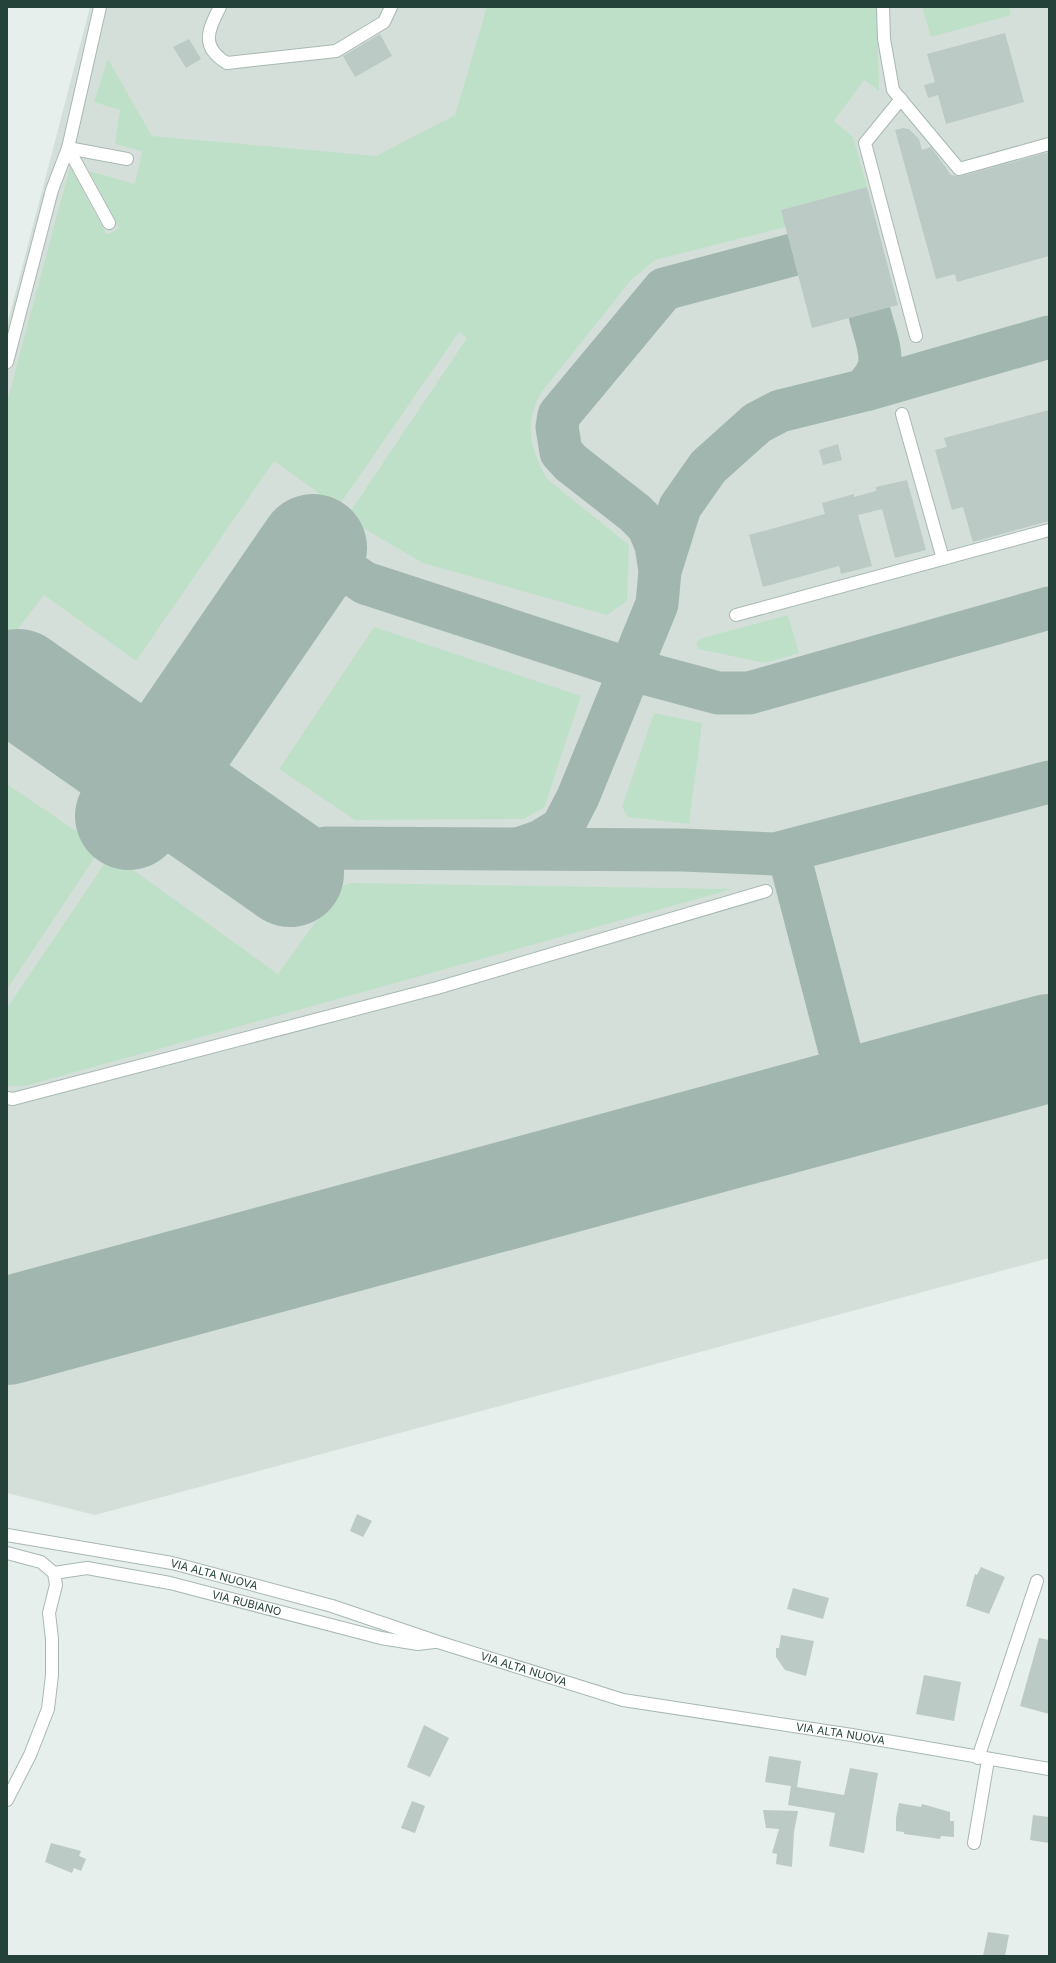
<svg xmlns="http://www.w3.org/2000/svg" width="1056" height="1963" font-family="Inter,sans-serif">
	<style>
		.built { fill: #d4dfda }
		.green { fill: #bfe0c8 }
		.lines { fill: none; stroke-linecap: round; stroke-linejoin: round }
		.taxiway { stroke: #a2b6b0; stroke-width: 43 }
		.runway { stroke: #a2b6b0; stroke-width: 108 }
		.building { fill: #bbcac4 }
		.minor-casing { stroke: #a8b8b2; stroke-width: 14 }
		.minor { stroke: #fff; stroke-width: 12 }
		.labels { text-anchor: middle; stroke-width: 4; stroke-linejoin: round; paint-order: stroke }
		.street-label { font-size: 11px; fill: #24423a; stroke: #f7fbf9 }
	</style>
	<rect width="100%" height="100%" fill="#e6efeb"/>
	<path class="built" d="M 90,7 L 1049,7 L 1049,1258 L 95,1515 L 7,1493 L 7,325 Z"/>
	<path class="green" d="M 487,7 L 877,7 L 879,91 L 864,80 L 834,121 L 853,137 L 867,187 L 781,210 L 786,227 L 655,260 L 631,280 L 540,394 C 524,428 530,446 547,479 L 629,545 L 627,601 L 607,615 L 423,563 L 346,518 L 467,338 L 459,332 L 338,507 L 274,461 L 136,661 L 44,595 L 7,643 L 7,402 L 70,167 L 107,235 L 119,228 L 89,171 L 135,184 L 142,151 L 115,144 L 120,110 L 94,102 L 108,59 L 152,136 L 376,156 L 455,115 Z
		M 922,7 L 1009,7 L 1011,15 L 931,37 Z
		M 788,615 L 799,653 L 765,663 L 698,649 L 696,643 L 702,638 Z
		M 374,627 L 581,696 L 544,808 L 523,819 L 355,820 L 279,769 Z
		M 654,713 L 702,723 L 689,824 L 628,817 L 622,807 Z
		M 7,784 L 101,848 L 7,989 Z
		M 111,854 L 278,974 L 341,887 L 350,883 L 733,889 L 25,1086 L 7,1086 L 7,1008 Z"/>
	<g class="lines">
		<path class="taxiway" d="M 865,390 C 868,385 873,380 876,374 C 886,358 874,332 870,315
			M 313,548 L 365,583 L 629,669 L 718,693 L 749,693 L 1049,608
			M 660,571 L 656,545 L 648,526 L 635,513 L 571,463 L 561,452 L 557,427 L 559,415 L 664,289 L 792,255
			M 518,849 L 541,841 L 562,828 L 578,797 L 657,604 L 660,571 L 680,507 L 708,467 L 757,423 L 780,411 L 865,390 L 1049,337
			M 788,851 L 853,1101
			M 290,873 L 326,848 L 683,850 L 775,854 L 1049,782"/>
		<path class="runway" d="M 18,683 L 290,873
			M 129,816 L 313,548
			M 7,1331 L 1049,1048"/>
	</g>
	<path class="building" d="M 1005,33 L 1024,102 L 946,124 L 938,95 L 928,98 L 924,85 L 935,82 L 927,54 Z
		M 380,34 L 392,56 L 355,77 L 343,56 Z
		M 189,39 L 201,59 L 186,68 L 173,47 Z
		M 903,128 L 909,129 L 919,139 L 922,150 L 931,147 L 951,175 L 961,176 L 1049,152 L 1049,256 L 957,282 L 955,274 L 936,279 L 895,130 Z
		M 867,187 L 898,305 L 812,328 L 781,210 Z
		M 1049,410 L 1049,521 L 973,542 L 963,507 L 952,510 L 935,450 L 947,447 L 944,438 Z
		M 838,444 L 842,460 L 823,465 L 819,450 Z
		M 907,480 L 926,550 L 895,558 L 882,509 L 858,515 L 872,566 L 841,574 L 839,566 L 763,587 L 749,535 L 825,514 L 822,503 L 854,494 L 854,497 L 876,491 L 876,487 Z
		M 357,1514 L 372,1521 L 363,1537 L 350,1531 Z
		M 981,1567 L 1005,1577 L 989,1614 L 966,1606 L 975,1574 L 977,1575 Z
		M 793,1588 L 829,1598 L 823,1619 L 787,1609 Z
		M 781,1635 L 814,1641 L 806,1676 L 785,1670 L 776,1657 L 776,1648 L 779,1648 Z
		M 1039,1638 L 1049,1640 L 1049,1714 L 1020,1706 Z
		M 924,1675 L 961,1682 L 954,1721 L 916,1714 Z
		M 424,1725 L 449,1738 L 430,1777 L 407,1767 Z
		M 769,1756 L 801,1761 L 797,1787 L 765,1782 Z
		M 850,1768 L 878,1773 L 864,1853 L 829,1846 L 835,1813 L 788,1805 L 791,1786 L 844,1795 Z
		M 412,1801 L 425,1806 L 415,1833 L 401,1828 Z
		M 899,1803 L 921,1807 L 922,1804 L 950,1812 L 950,1821 L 954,1821 L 954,1837 L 941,1836 L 940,1839 L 904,1834 L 904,1832 L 896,1831 L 896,1818 Z
		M 763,1810 L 798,1811 L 794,1832 L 792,1867 L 776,1864 L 777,1854 L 772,1853 L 779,1829 L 766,1828 Z
		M 1033,1815 L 1049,1817 L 1049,1843 L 1030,1840 Z
		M 51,1843 L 81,1851 L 79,1856 L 86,1859 L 81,1871 L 74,1868 L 72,1873 L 45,1862 Z
		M 988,1932 L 1009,1935 L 1005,1956 L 983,1956 Z"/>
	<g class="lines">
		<defs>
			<g id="minor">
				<path d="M 100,7 L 68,148 L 109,223"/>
				<path d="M 220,7 C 208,30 200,47 227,63 L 336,51 L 384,22 L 391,7"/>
				<path d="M 883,7 L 884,39 L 893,90 L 959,169 L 1049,144"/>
				<path d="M 901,99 L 865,143 L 916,336"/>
				<path d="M 7,362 L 52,190 L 68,148 L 127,159"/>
				<path d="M 902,414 L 943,559"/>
				<path d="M 736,615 L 1049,530"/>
				<path d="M 7,1098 L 13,1099 L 437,988 L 766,891"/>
				<path id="s1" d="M 7,1535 L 172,1563 L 332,1606 L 438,1642 L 623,1700 L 852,1735 L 1049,1769"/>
				<path d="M 7,1553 L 41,1562 L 54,1573 L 56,1585 L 49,1613 L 52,1639 L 52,1675 L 48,1709 L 30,1755 L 7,1800"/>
				<path id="s2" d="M 54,1573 L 87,1568 L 170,1583 L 381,1638 L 418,1644 L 434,1642"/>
				<path d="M 978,1758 L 1037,1581"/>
				<path d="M 974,1843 L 988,1760"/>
			</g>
		</defs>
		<use href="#minor" class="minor-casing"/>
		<use href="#minor" class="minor"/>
	</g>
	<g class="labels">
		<g class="street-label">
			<text dy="4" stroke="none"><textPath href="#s1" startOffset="211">VIA ALTA NUOVA</textPath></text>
			<text dy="4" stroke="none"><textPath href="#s2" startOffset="197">VIA RUBIANO</textPath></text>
			<text dy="4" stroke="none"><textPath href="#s1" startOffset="535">VIA ALTA NUOVA</textPath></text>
			<text dy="4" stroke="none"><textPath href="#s1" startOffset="859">VIA ALTA NUOVA</textPath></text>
		</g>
	</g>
	<rect width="1056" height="1963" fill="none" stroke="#24423a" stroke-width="16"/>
</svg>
